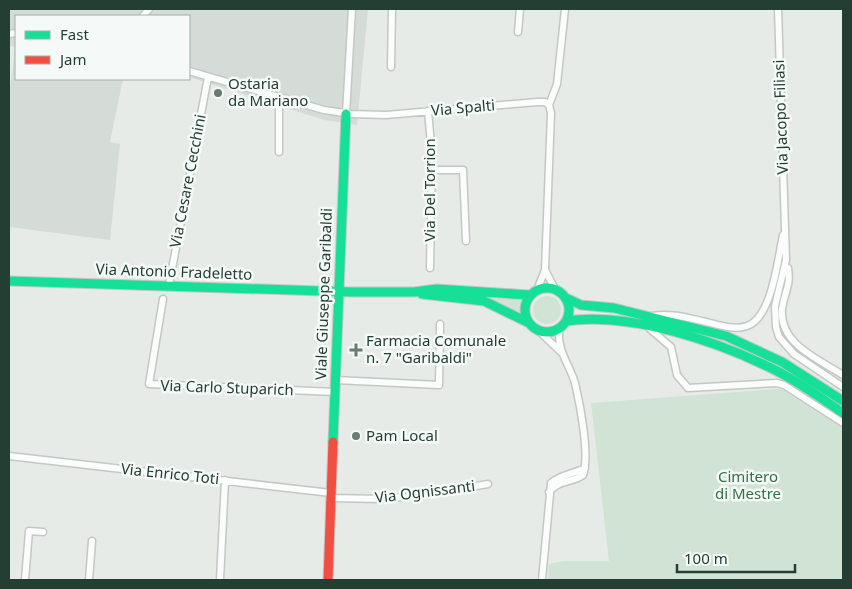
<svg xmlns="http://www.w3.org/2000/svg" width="852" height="589" font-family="'Noto Sans',sans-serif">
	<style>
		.built { fill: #d5dcd8 }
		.green { fill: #d1e3d4 }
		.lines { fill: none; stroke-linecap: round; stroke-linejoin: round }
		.street-casing { stroke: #c3c8c5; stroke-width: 9 }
		.fast-casing { stroke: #c2c8c5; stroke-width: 11 }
		.jam-casing { stroke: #c2c8c5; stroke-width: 11 }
		.street { stroke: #fbfcfc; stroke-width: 6 }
		.fast { stroke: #16e098; stroke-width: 9 }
		.jam { stroke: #f24e42; stroke-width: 9 }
		.tram { stroke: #c7ccc9; stroke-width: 1 }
		.poi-dot { fill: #697b73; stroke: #f5f9f7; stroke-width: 2 }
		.labels { text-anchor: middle; stroke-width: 5; stroke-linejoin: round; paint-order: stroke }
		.poi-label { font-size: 15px; fill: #253e34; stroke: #f5f9f7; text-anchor: start }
		.street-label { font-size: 15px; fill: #253e34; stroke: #f5f9f7 }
		.park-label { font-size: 15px; fill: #317243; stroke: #f5f9f7 }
	</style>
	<rect width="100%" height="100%" fill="#e6ebe8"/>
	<path class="built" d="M 9,9 L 368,9 L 357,125 L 324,120 L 189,77 L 189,16 L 16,16 L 16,79 L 123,79 L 110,142 L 120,144 L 110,240 L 9,227 L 9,98 L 15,47 L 9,46 Z"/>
	<path class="green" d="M533 310a14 14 0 1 1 28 0a14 14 0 1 1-28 0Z
		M 487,298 L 523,299 L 520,304 L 520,312 Z
		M 776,389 L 781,389 L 843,428 L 843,580 L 548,580 L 549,564 L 563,561 L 609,561 L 591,403 Z"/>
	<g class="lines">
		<defs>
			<path id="street" d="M 778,9 L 786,260 L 775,306 L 776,327 L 779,337 L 794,354 L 843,387
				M 143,16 L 149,9
				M 518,32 L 520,9
				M 9,34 L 16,33
				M 391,67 L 392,9
				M 189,71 L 324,110 L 351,114 L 386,115 L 537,102 L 545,102 L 549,105
				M 549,105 L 557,84 L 565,9
				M 428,111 L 432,155 L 430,268
				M 346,114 L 352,9
				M 279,152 L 279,98
				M 432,170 L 463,170 L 466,241
				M 788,268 C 791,288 784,292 782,309 C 779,344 818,359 843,375
				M 545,270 L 555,289
				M 169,285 L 208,77
				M 537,290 L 545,270 L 551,113 L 549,105
				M 163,299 L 149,384 L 335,392
				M 652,316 C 670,313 684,317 702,321 C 716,324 733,331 747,326 C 772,318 778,258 783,235
				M 650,329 L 671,347 L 677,375 L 688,388 L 777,383 L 784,385 L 843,423
				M 539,331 L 562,353
				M 335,380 L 439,385 L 440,324
				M 9,456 L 331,493
				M 549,492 C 558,480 572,483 583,475 C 590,455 580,404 575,383 C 570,365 555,348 560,328
				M 331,498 L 381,499 L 424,495 L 488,484
				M 25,580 L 29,531 L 43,532
				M 89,580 L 92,541
				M 220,580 L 225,480
				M 542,580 L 551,483 C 561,474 574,474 585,468"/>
			<path id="fast" d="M 9,281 L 352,292 L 414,292 L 437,289 L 529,295
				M525 310a22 22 0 1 1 44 0a22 22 0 1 1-44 0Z
				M 422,294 L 484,301 L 527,322
				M 566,298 L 581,305 L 614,308 L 726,336 L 782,362 L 843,401
				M 566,321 C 631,312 717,341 775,370 C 799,382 821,398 843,413
				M 333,442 L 346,114"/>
			<path id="jam" d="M 328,580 L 333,442"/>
		</defs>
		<use href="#street" class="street-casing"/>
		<use href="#fast" class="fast-casing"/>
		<use href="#jam" class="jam-casing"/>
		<use href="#street" class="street"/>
		<use href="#fast" class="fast"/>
		<use href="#jam" class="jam"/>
		<path class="tram" d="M 9,15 L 9,9"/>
	</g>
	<g class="poi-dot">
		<circle cx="218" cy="93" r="5"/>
		<path d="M353.5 342.5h5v5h5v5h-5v5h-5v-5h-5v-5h5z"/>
		<circle cx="356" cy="436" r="5"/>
	</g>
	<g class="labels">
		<g class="poi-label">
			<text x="228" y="89">Ostaria<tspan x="228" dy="17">da Mariano</tspan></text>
			<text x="366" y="346">Farmacia Comunale<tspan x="366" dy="17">n. 7 "Garibaldi"</tspan></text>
			<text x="366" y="441">Pam Local</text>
		</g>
		<g class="street-label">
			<text transform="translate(463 108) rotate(-5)" y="5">Via Spalti</text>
			<text transform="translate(781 117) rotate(-92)" y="5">Via Jacopo Filiasi</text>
			<text transform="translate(188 181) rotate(-79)" y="5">Via Cesare Cecchini</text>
			<text transform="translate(430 190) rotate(-90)" y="5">Via Del Torrion</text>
			<text transform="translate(174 272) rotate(2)" y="5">Via Antonio Fradeletto</text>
			<text transform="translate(324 294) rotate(-88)" y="5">Viale Giuseppe Garibaldi</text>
			<text transform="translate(227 388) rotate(2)" y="5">Via Carlo Stuparich</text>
			<text transform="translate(170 474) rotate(6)" y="5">Via Enrico Toti</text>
			<text transform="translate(425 492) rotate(-7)" y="5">Via Ognissanti</text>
		</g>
		<g class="park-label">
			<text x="748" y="482">Cimitero<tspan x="748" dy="17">di Mestre</tspan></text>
		</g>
	</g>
	<rect width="852" height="589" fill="none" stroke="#253e34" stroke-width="20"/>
	<rect x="15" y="15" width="175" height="65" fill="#f5f9f7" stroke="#a2aea9"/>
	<rect x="25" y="31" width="25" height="8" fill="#16e098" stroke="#a2aea9"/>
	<text x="60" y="40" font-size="15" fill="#253e34">Fast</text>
	<rect x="25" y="56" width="25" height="8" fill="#f24e42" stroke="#a2aea9"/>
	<text x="60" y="65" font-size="15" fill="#253e34">Jam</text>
	<path d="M677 564v8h118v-8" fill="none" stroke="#253e34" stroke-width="2.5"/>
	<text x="684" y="564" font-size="15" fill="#253e34" stroke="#f5f9f7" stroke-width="4" paint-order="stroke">100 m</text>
</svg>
